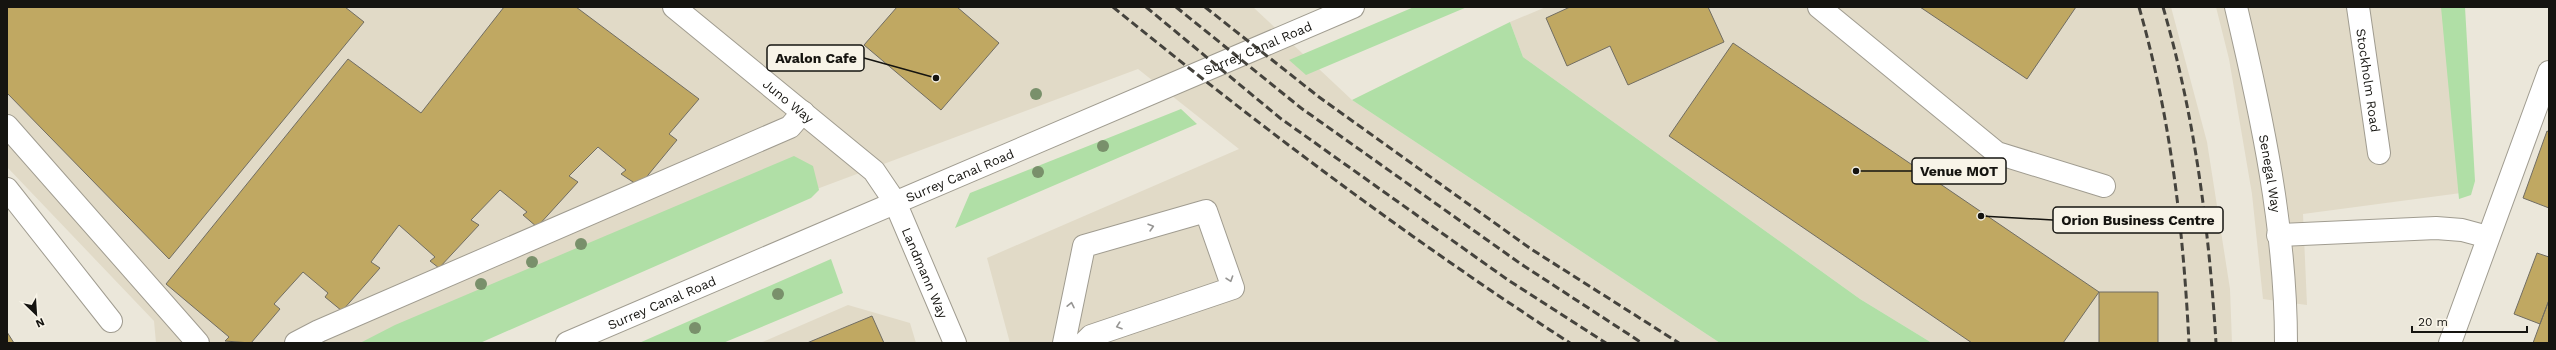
<svg xmlns="http://www.w3.org/2000/svg" width="2556" height="350" font-family="'Work Sans',sans-serif">
	<style>
		.built { fill: #e1dac7 }
		.green { fill: #b0dfa6 }
		.building { fill: #c0a862; stroke: #716d62 }
		.lines { fill: none; stroke-linecap: round; stroke-linejoin: round }
		.minor-casing { stroke: #a09c90; stroke-width: 24 }
		.minor { stroke: #fff; stroke-width: 22 }
		.rail { stroke: #45433d; stroke-width: 3; stroke-dasharray: 8 4; stroke-linecap: butt }
		.tree { fill: #79906b }
		.oneway { stroke: #969593 }
		.labels { text-anchor: middle; stroke-width: 3; stroke-linejoin: round; paint-order: stroke }
		.street-label { font-size: 13px; fill: #151410; stroke: #f8f4e8 }
		.leader { fill: none; stroke: #151410; stroke-width: 1.5 }
		.callout-dot { fill: #151410; stroke: #f8f4e8; stroke-width: 1.5 }
		.callout { fill: #f8f4e8; stroke: #151410; stroke-width: 1.5 }
		.callout-label { font-size: 14px; text-anchor: middle; font-weight: bold; fill: #151410 }
	</style>
	<rect width="100%" height="100%" fill="#ebe7da"/>
	<path class="built" d="M 7,7 L 1253,7 L 1352,100 L 1720,343 L 1010,343 L 987,258 L 1239,149 L 1138,69 L 405,343 L 156,343 L 154,321 L 7,167 Z
		M 1546,7 L 2171,7 L 2207,142 L 2230,289 L 2232,343 L 1932,343 L 1860,299 L 1523,57 L 1510,22 Z
		M 2216,7 L 2448,7 L 2461,193 L 2303,214 L 2307,305 L 2263,299 L 2252,194 L 2229,59 Z
		M 848,305 L 910,323 L 916,343 L 760,343 Z"/>
	<path class="green" d="M 1414,7 L 1467,7 L 1306,75 L 1289,60 Z
		M 2441,7 L 2465,7 L 2475,181 L 2471,195 L 2459,199 Z
		M 1510,22 L 1523,57 L 1860,299 L 1932,343 L 1720,343 L 1352,100 Z
		M 1181,109 L 1197,124 L 955,228 L 970,193 Z
		M 794,156 L 813,166 L 819,190 L 811,198 L 480,343 L 360,343 L 395,325 Z
		M 831,259 L 843,293 L 723,343 L 639,343 Z"/>
	<path class="building" d="M 7,7 L 345,7 L 364,22 L 169,259 L 7,93 Z
		M 504,7 L 576,7 L 699,99 L 669,134 L 677,140 L 639,186 L 621,174 L 626,170 L 598,147 L 569,176 L 578,182 L 537,227 L 523,215 L 527,212 L 500,190 L 471,220 L 479,225 L 439,268 L 430,261 L 435,257 L 399,225 L 371,262 L 380,268 L 342,311 L 325,297 L 328,293 L 303,272 L 274,304 L 280,309 L 251,343 L 225,341 L 229,337 L 166,284 L 348,59 L 421,113 Z
		M 897,7 L 957,7 L 999,43 L 941,110 L 864,45 Z
		M 1570,7 L 1708,7 L 1724,42 L 1628,85 L 1610,46 L 1567,66 L 1546,18 Z
		M 1920,7 L 2076,7 L 2027,79 Z
		M 1733,43 L 2099,292 L 2063,343 L 1972,343 L 1669,136 Z
		M 2547,131 L 2549,132 L 2549,208 L 2523,198 Z
		M 2537,253 L 2549,257 L 2549,300 L 2540,324 L 2514,314 Z
		M 2099,292 L 2158,292 L 2158,343 L 2099,343 Z
		M 2549,300 L 2549,343 L 2533,343 L 2540,324 Z
		M 872,316 L 884,343 L 807,343 Z
		M 7,332 L 14,343 L 7,343 Z"/>
	<g class="lines">
		<defs>
			<g id="minor">
				<path id="s1" d="M 674,7 L 874,171 L 895,202 L 955,343"/>
				<path d="M 1819,7 L 1997,153 L 2104,186"/>
				<path id="s2" d="M 2236,7 C 2262,117 2286,230 2286,343"/>
				<path id="s3" d="M 2358,7 L 2379,153"/>
				<path d="M 7,126 L 198,343"/>
				<path d="M 7,189 L 111,321"/>
				<path d="M 2278,235 L 2436,228 L 2462,230 L 2488,237"/>
				<path d="M 296,343 L 319,331 L 790,127 L 803,112"/>
				<path id="s4" d="M 567,343 L 1353,7"/>
				<path d="M 1064,343 L 1084,246 L 1206,211 L 1233,288 L 1091,336 L 1084,343"/>
				<path d="M 2450,343 L 2549,72"/>
			</g>
		</defs>
		<use href="#minor" class="minor-casing"/>
		<use href="#minor" class="minor"/>
		<path class="rail" d="M 1113,7 C 1259,126 1411,240 1570,343
			M 1146,7 L 1280,118 L 1508,280 L 1606,343
			M 1176,7 L 1301,108 L 1521,264 L 1642,343
			M 1205,7 L 1319,97 L 1531,249 L 1679,343
			M 2139,7 C 2171,119 2183,227 2189,343
			M 2163,7 C 2195,117 2209,229 2216,343"/>
	</g>
	<g class="tree">
		<circle cx="1036" cy="94" r="6"/>
		<circle cx="1103" cy="146" r="6"/>
		<circle cx="1038" cy="172" r="6"/>
		<circle cx="581" cy="244" r="6"/>
		<circle cx="532" cy="262" r="6"/>
		<circle cx="481" cy="284" r="6"/>
		<circle cx="778" cy="294" r="6"/>
		<circle cx="695" cy="328" r="6"/>
	</g>
	<defs><path id="oneway-chevron" d="M-2-3.5L2.5 0L-2 3.5" fill="none" stroke-width="1.6" stroke-linecap="round" stroke-linejoin="round"/></defs>
	<g class="oneway">
		<use href="#oneway-chevron" transform="translate(1151 227) rotate(-16)"/>
		<use href="#oneway-chevron" transform="translate(1230 279) rotate(71)"/>
		<use href="#oneway-chevron" transform="translate(1071 305) rotate(-78)"/>
		<use href="#oneway-chevron" transform="translate(1119 326) rotate(161)"/>
	</g>
	<g class="labels">
		<g class="street-label">
			<text dy="5" stroke="none"><textPath href="#s4" startOffset="751">Surrey Canal Road</textPath></text>
			<text dy="5" stroke="none"><textPath href="#s3" startOffset="74">Stockholm Road</textPath></text>
			<text dy="5" stroke="none"><textPath href="#s1" startOffset="148">Juno Way</textPath></text>
			<text dy="5" stroke="none"><textPath href="#s2" startOffset="170">Senegal Way</textPath></text>
			<text dy="5" stroke="none"><textPath href="#s4" startOffset="427">Surrey Canal Road</textPath></text>
			<text dy="5" stroke="none"><textPath href="#s1" startOffset="373">Landmann Way</textPath></text>
			<text dy="5" stroke="none"><textPath href="#s4" startOffset="103">Surrey Canal Road</textPath></text>
		</g>
	</g>
	<path class="leader" d="M936 78L864 58M1856 171L1912 171M1981 216L2053 220"/>
	<g class="callout-dot">
		<circle cx="936" cy="78" r="4"/>
		<circle cx="1856" cy="171" r="4"/>
		<circle cx="1981" cy="216" r="4"/>
	</g>
	<g class="callout">
		<rect x="767" y="45" width="97" height="26" rx="4"/>
		<rect x="1912" y="158" width="94" height="26" rx="4"/>
		<rect x="2053" y="207" width="170" height="26" rx="4"/>
	</g>
	<g class="callout-label">
		<text x="816" y="63">Avalon Cafe</text>
		<text x="1959" y="176">Venue MOT</text>
		<text x="2138" y="225">Orion Business Centre</text>
	</g>
	<rect width="2556" height="350" fill="none" stroke="#151410" stroke-width="16"/>
	<g transform="translate(36 314) rotate(155)" stroke="#f8f4e8" stroke-width="3" paint-order="stroke">
	<path d="M0-3L7 15L0 10L-7 15Z" fill="#151410"/>
	<text y="-6" font-size="11" font-weight="bold" text-anchor="middle" fill="#151410">N</text>
	</g>
	<path d="M2412 326v6h115v-6" fill="none" stroke="#151410" stroke-width="2"/>
	<text x="2418" y="326" font-size="12" fill="#151410" stroke="#f8f4e8" stroke-width="3" paint-order="stroke">20 m</text>
</svg>
